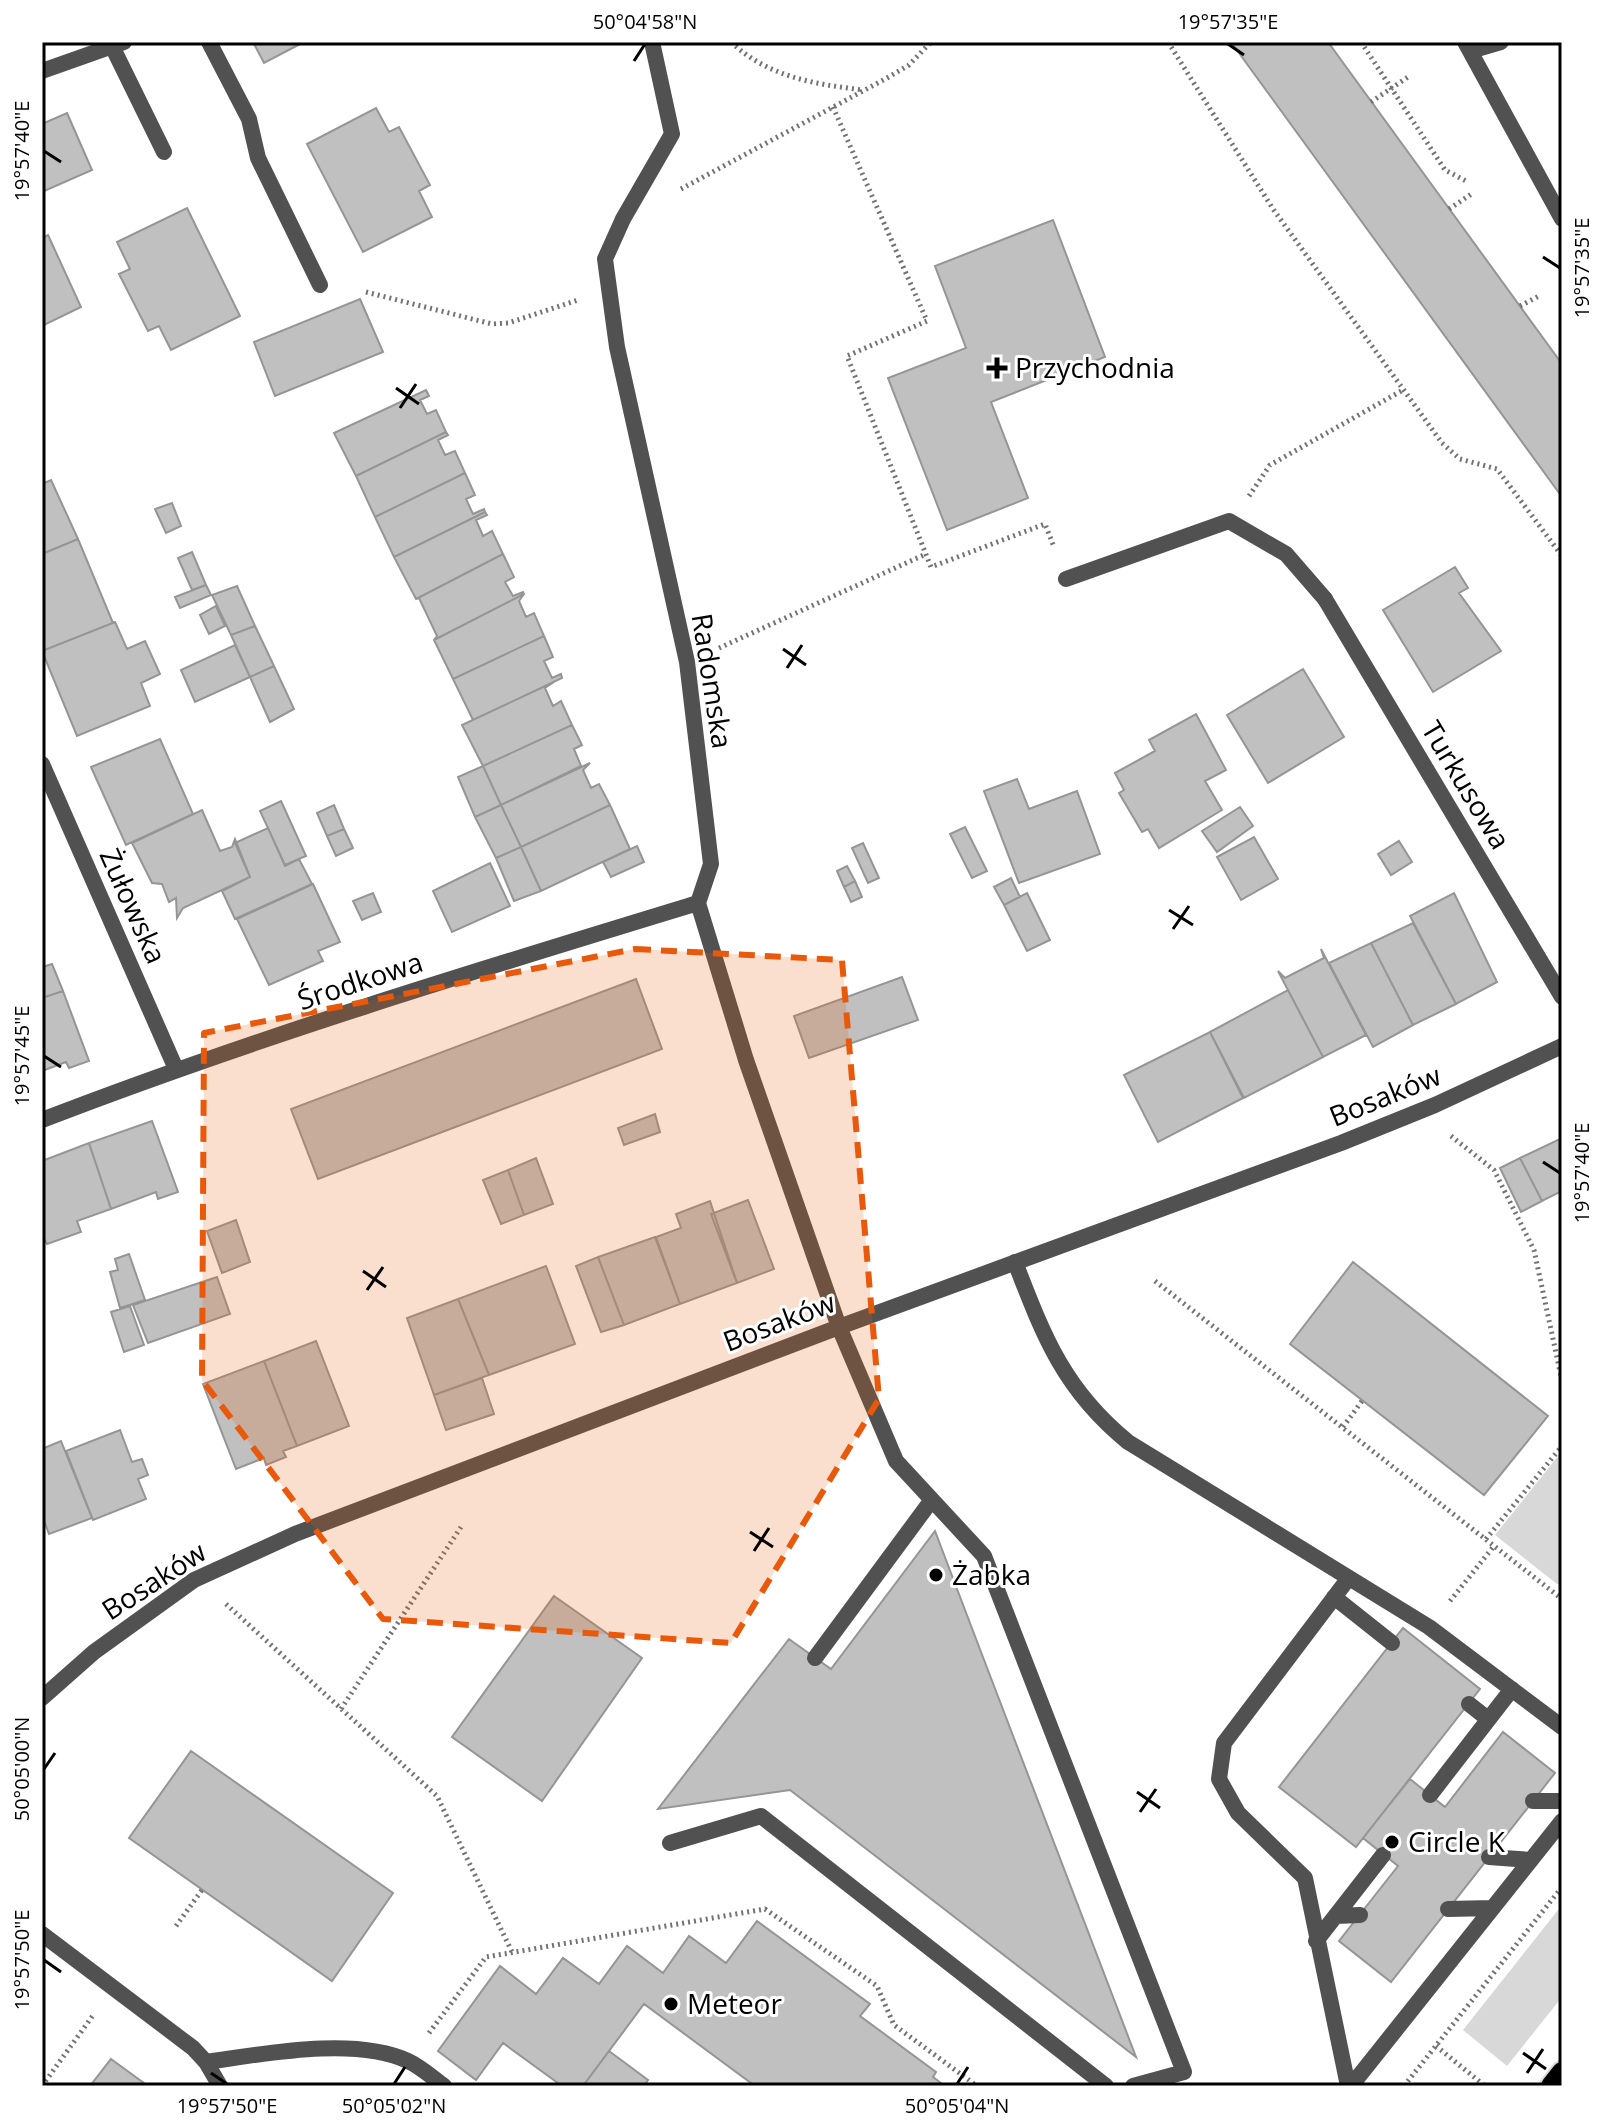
<svg xmlns="http://www.w3.org/2000/svg" width="1604" height="2128" font-family="'Open Sans',sans-serif">
	<style>
		.green { fill: #d8d8d8 }
		.building { fill: #c0c0c0; stroke: #959595; stroke-width: 2 }
		.lines { fill: none; stroke-linecap: round; stroke-linejoin: round }
		.primary-casing { stroke: #dbdbdb; stroke-width: 24 }
		.path { stroke: #737373; stroke-width: 5; stroke-dasharray: 2 4; stroke-linecap: butt }
		.lane { stroke: #515151; stroke-width: 16 }
		.street { stroke: #515151; stroke-width: 16 }
		.primary { stroke: #000; stroke-width: 20 }
		.marked { fill: #e8590c; fill-opacity: 0.2; stroke: #e8590c; stroke-width: 6; stroke-dasharray: 16 10; stroke-linejoin: round }
		.ticks { fill: none; stroke: #000; stroke-width: 3 }
		.poi-dot { fill: #000; stroke: #fff; stroke-width: 3 }
		.labels { text-anchor: middle; stroke-width: 6; stroke-linejoin: round; paint-order: stroke }
		.poi-label { font-size: 28px; fill: #000; stroke: #fff; text-anchor: start }
		.street-label { font-size: 28px; fill: #000; stroke: #fff }
		.neatline { fill: none; stroke: #000; stroke-width: 3 }
		.ticks-label { font-size: 20px; text-anchor: middle; fill: #000 }
	</style>
	<rect width="100%" height="100%" fill="#fff"/>
	<path class="green" d="M 1562,1451 L 1562,1584 L 1557,1584 L 1495,1535 Z
		M 1562,1905 L 1562,1997 L 1507,2066 L 1463,2030 Z"/>
	<path class="building" d="M 253,42 L 304,42 L 264,63 Z
		M 1231,42 L 1328,42 L 1562,364 L 1562,497 Z
		M 376,108 L 389,132 L 399,127 L 430,185 L 419,191 L 432,217 L 363,252 L 307,144 Z
		M 67,113 L 92,170 L 42,192 L 42,124 Z
		M 187,208 L 240,316 L 171,350 L 159,326 L 148,331 L 119,274 L 130,269 L 117,242 Z
		M 1053,220 L 1105,357 L 991,402 L 1028,498 L 947,530 L 888,378 L 966,348 L 935,266 Z
		M 48,235 L 81,307 L 42,326 L 42,238 Z
		M 360,299 L 383,352 L 275,396 L 254,342 Z
		M 426,390 L 429,396 L 420,400 L 427,414 L 436,410 L 446,432 L 356,476 L 334,433 Z
		M 446,432 L 448,435 L 438,440 L 445,455 L 455,451 L 465,473 L 375,517 L 356,476 Z
		M 465,473 L 475,495 L 466,499 L 473,514 L 484,509 L 485,512 L 394,557 L 375,517 Z
		M 51,480 L 78,539 L 42,554 L 42,484 Z
		M 172,503 L 181,526 L 166,533 L 155,509 Z
		M 485,512 L 487,515 L 476,520 L 483,536 L 492,531 L 503,554 L 416,599 L 394,557 Z
		M 78,539 L 113,623 L 42,651 L 42,554 Z
		M 192,552 L 206,585 L 192,590 L 178,558 Z
		M 503,554 L 514,577 L 505,582 L 513,596 L 523,592 L 524,594 L 434,640 L 437,636 L 419,598 L 416,599 Z
		M 1455,567 L 1468,588 L 1459,593 L 1501,651 L 1433,692 L 1383,610 Z
		M 206,585 L 211,595 L 180,608 L 175,597 Z
		M 237,586 L 255,626 L 231,635 L 212,595 Z
		M 524,594 L 519,601 L 526,617 L 534,613 L 544,636 L 453,679 L 434,640 Z
		M 216,606 L 225,626 L 209,634 L 200,615 Z
		M 115,622 L 127,649 L 145,641 L 160,674 L 141,683 L 150,706 L 77,736 L 42,651 Z
		M 255,626 L 274,666 L 250,677 L 231,635 Z
		M 544,636 L 553,657 L 544,661 L 552,678 L 561,674 L 562,678 L 473,720 L 453,679 Z
		M 235,645 L 250,677 L 195,702 L 181,670 Z
		M 274,666 L 294,709 L 270,722 L 250,677 Z
		M 1303,669 L 1344,737 L 1268,783 L 1227,715 Z
		M 554,682 L 545,688 L 553,706 L 561,701 L 572,725 L 483,766 L 462,725 Z
		M 1196,714 L 1226,770 L 1205,781 L 1222,810 L 1159,848 L 1148,829 L 1142,832 L 1119,793 L 1124,790 L 1115,773 L 1155,751 L 1149,740 Z
		M 572,725 L 582,745 L 574,749 L 581,766 L 501,805 L 483,766 Z
		M 160,739 L 193,814 L 126,845 L 91,767 Z
		M 590,763 L 583,770 L 591,788 L 599,784 L 610,805 L 521,847 L 501,805 Z
		M 483,766 L 501,805 L 475,817 L 458,777 Z
		M 1017,779 L 1029,809 L 1077,791 L 1100,854 L 1019,883 L 984,791 Z
		M 281,801 L 306,856 L 285,865 L 260,811 Z
		M 334,805 L 344,829 L 327,836 L 317,813 Z
		M 501,805 L 521,847 L 496,858 L 475,817 Z
		M 610,805 L 630,849 L 541,891 L 521,847 Z
		M 1240,807 L 1253,826 L 1217,852 L 1202,831 Z
		M 202,810 L 220,851 L 232,847 L 235,839 L 250,877 L 183,908 L 177,918 L 176,898 L 169,902 L 162,884 L 152,883 L 132,843 Z
		M 965,827 L 987,871 L 972,878 L 950,834 Z
		M 268,828 L 285,866 L 299,859 L 312,884 L 235,919 L 222,891 L 250,877 L 235,843 Z
		M 344,829 L 353,848 L 336,856 L 327,836 Z
		M 1254,837 L 1278,879 L 1241,900 L 1217,857 Z
		M 1399,841 L 1412,862 L 1391,875 L 1378,854 Z
		M 863,843 L 879,878 L 868,883 L 852,848 Z
		M 637,846 L 644,862 L 611,877 L 603,862 Z
		M 521,847 L 541,891 L 514,901 L 496,858 Z
		M 490,863 L 510,906 L 452,932 L 433,891 Z
		M 847,866 L 855,881 L 844,887 L 837,871 Z
		M 1011,878 L 1020,897 L 1004,905 L 994,887 Z
		M 855,881 L 862,897 L 851,902 L 844,887 Z
		M 313,884 L 340,942 L 318,951 L 323,961 L 269,985 L 237,919 Z
		M 373,893 L 381,912 L 362,920 L 353,901 Z
		M 1027,893 L 1050,940 L 1027,951 L 1004,905 Z
		M 1454,893 L 1497,982 L 1456,1004 L 1410,916 Z
		M 1413,923 L 1456,1004 L 1413,1025 L 1371,943 Z
		M 1371,943 L 1413,1025 L 1373,1047 L 1329,963 Z
		M 1321,949 L 1366,1035 L 1323,1057 L 1278,971 L 1285,978 L 1324,958 Z
		M 52,964 L 63,991 L 42,998 L 42,967 Z
		M 902,977 L 918,1020 L 809,1058 L 794,1016 Z
		M 636,979 L 662,1049 L 318,1179 L 291,1109 Z
		M 1288,990 L 1323,1057 L 1244,1098 L 1210,1032 Z
		M 63,991 L 89,1061 L 69,1068 L 66,1062 L 42,1071 L 42,998 Z
		M 1210,1032 L 1243,1098 L 1158,1142 L 1124,1075 Z
		M 655,1114 L 660,1132 L 624,1145 L 618,1128 Z
		M 152,1121 L 178,1192 L 158,1199 L 156,1192 L 111,1209 L 89,1143 Z
		M 1562,1138 L 1562,1191 L 1542,1201 L 1520,1158 Z
		M 89,1143 L 111,1209 L 77,1221 L 81,1232 L 47,1244 L 42,1235 L 42,1161 Z
		M 536,1158 L 553,1204 L 524,1215 L 508,1170 Z
		M 1520,1158 L 1542,1201 L 1521,1212 L 1500,1168 Z
		M 508,1170 L 524,1215 L 501,1224 L 483,1180 Z
		M 748,1200 L 774,1269 L 737,1283 L 711,1214 Z
		M 710,1201 L 737,1283 L 680,1304 L 656,1237 L 681,1228 L 676,1214 Z
		M 236,1220 L 250,1262 L 222,1273 L 207,1231 Z
		M 655,1237 L 680,1304 L 624,1325 L 598,1257 Z
		M 129,1254 L 145,1300 L 120,1308 L 110,1272 L 118,1270 L 115,1259 Z
		M 598,1257 L 624,1325 L 601,1332 L 576,1266 Z
		M 1353,1262 L 1548,1416 L 1484,1495 L 1290,1344 Z
		M 546,1266 L 575,1344 L 489,1375 L 458,1299 Z
		M 217,1277 L 230,1314 L 148,1343 L 133,1305 Z
		M 458,1299 L 489,1375 L 434,1395 L 407,1318 Z
		M 130,1306 L 144,1345 L 124,1352 L 111,1312 Z
		M 316,1341 L 349,1426 L 297,1446 L 264,1361 Z
		M 264,1361 L 297,1446 L 283,1451 L 286,1457 L 266,1465 L 264,1458 L 236,1469 L 203,1384 Z
		M 482,1378 L 494,1414 L 446,1430 L 434,1395 Z
		M 120,1430 L 132,1462 L 142,1459 L 148,1475 L 138,1479 L 146,1499 L 93,1520 L 66,1451 Z
		M 61,1441 L 92,1518 L 49,1534 L 42,1515 L 42,1449 Z
		M 935,1531 L 981,1652 L 1136,2057 L 790,1790 L 658,1809 L 789,1639 L 831,1669 Z
		M 554,1596 L 642,1658 L 542,1801 L 452,1737 Z
		M 1403,1628 L 1480,1689 L 1356,1847 L 1279,1787 Z
		M 1503,1732 L 1555,1773 L 1391,1982 L 1339,1941 L 1398,1866 L 1363,1838 L 1410,1779 L 1445,1807 Z
		M 191,1751 L 393,1893 L 332,1981 L 129,1838 Z
		M 757,1921 L 870,2004 L 860,2016 L 936,2072 L 933,2077 L 945,2086 L 755,2086 L 644,2004 L 583,2086 L 562,2086 L 503,2043 L 476,2080 L 438,2051 L 500,1966 L 536,1994 L 563,1958 L 599,1984 L 627,1946 L 663,1973 L 689,1936 L 726,1963 Z
		M 609,2051 L 648,2080 L 644,2086 L 583,2086 Z
		M 111,2059 L 148,2086 L 90,2086 Z"/>
	<g class="lines">
		<defs>
			<path id="primary" d="M 1551,2086 L 1562,2072"/>
		</defs>
		<use href="#primary" class="primary-casing"/>
		<path class="path" d="M 731,42 C 768,77 814,84 863,90
			M 1168,42 L 1273,209 L 1442,443 L 1460,459 L 1497,469 L 1562,556
			M 1361,42 L 1445,170 L 1466,181
			M 1371,102 L 1408,77
			M 833,107 L 927,321 L 847,356 L 931,567 L 1045,524 L 1054,547
			M 681,189 L 887,78 L 909,65 L 931,42
			M 1449,209 L 1473,193
			M 366,292 L 492,324 L 508,323 L 578,300
			M 1520,306 L 1539,296
			M 1249,496 L 1270,465 L 1403,390
			M 719,648 L 926,554
			M 1451,1136 L 1494,1170 L 1534,1250 L 1562,1381
			M 1155,1281 L 1562,1599
			M 1343,1427 L 1362,1401
			M 1486,1539 L 1562,1446
			M 1450,1601 L 1494,1546
			M 226,1604 L 437,1796 L 512,1952
			M 341,1709 L 463,1524
			M 176,1926 L 202,1890
			M 429,2033 L 486,1957 L 765,1909 L 877,1986 L 894,2025 L 977,2086
			M 1436,2046 L 1485,2086
			M 42,2086 L 94,2014
			M 1404,2086 L 1562,1887"/>
		<path class="lane" d="M 110,42 L 164,152
			M 209,42 L 249,119 L 258,158 L 320,285
			M 42,71 L 124,42
			M 1066,579 L 1229,521 L 1286,554 L 1325,599
			M 1015,1262 C 1044,1337 1064,1390 1128,1442 L 1429,1627 L 1562,1727
			M 839,1327 L 896,1461 L 984,1556 L 1184,2072 L 1133,2086
			M 1334,1597 L 1392,1643
			M 815,1658 L 931,1501
			M 1469,1704 L 1488,1719
			M 1430,1795 L 1512,1689
			M 1533,1801 L 1562,1801
			M 670,1843 L 761,1816 L 1106,2086
			M 1489,1857 L 1531,1860
			M 1448,1909 L 1492,1908
			M 1336,1916 L 1360,1915
			M 1316,1941 L 1383,1855
			M 206,2062 C 263,2054 355,2036 408,2061 C 421,2067 433,2078 444,2086
			M 1348,2086 L 1305,1878 L 1238,1813 L 1219,1779 L 1224,1743 L 1348,1579
			M 1351,2086 L 1562,1821"/>
		<path class="street" d="M 652,42 L 672,134 L 623,219 L 605,259 L 617,347 L 687,662 L 711,864 L 698,903 L 746,1060 L 839,1327
			M 1465,42 L 1562,219
			M 1470,51 L 1501,42
			M 1325,599 L 1562,997
			M 42,764 L 176,1069
			M 42,1120 C 257,1037 478,970 698,903
			M 42,1698 L 94,1652 L 194,1580 L 295,1534 L 839,1327 L 1341,1143 L 1435,1105 L 1562,1046
			M 42,1934 L 193,2048 L 206,2062 L 220,2086"/>
		<use href="#primary" class="primary"/>
	</g>
	<path class="marked" d="M 635,949 L 842,960 L 879,1399 L 731,1643 L 383,1619 L 202,1380 L 204,1033 Z"/>
	<path class="ticks" d="M 1228,44 L 1244,55M 634,61 L 645,44M 44,151 L 61,162M 1543,257 L 1560,268M 396,388 L 419,404M 400,408 L 416,384M 783,649 L 806,665M 787,668 L 802,645M 1169,910 L 1193,925M 1173,929 L 1189,906M 44,1056 L 61,1067M 1543,1162 L 1560,1173M 363,1271 L 386,1287M 367,1290 L 383,1267M 750,1532 L 773,1547M 754,1551 L 769,1528M 44,1769 L 55,1753M 1137,1792 L 1160,1808M 1140,1812 L 1156,1789M 44,1960 L 61,1972M 1523,2053 L 1546,2069M 211,2073 L 227,2084M 1527,2073 L 1543,2049M 394,2084 L 405,2067M 957,2084 L 968,2067"/>
	<g class="poi-dot">
		<path d="M993 356h8v8h8v8h-8v8h-8v-8h-8v-8h8z"/>
		<circle cx="936" cy="1575" r="8"/>
		<circle cx="1392" cy="1842" r="8"/>
		<circle cx="671" cy="2004" r="8"/>
	</g>
	<g class="labels">
		<g class="poi-label">
			<text x="1015" y="378">Przychodnia</text>
			<text x="952" y="1585">Żabka</text>
			<text x="1408" y="1852">Circle K</text>
			<text x="687" y="2014">Meteor</text>
		</g>
		<g class="street-label">
			<text transform="translate(712 681) rotate(81)" y="10">Radomska</text>
			<text transform="translate(1466 785) rotate(59)" y="10">Turkusowa</text>
			<text transform="translate(133 906) rotate(66)" y="10">Żułowska</text>
			<text transform="translate(360 981) rotate(-18)" y="10">Środkowa</text>
			<text transform="translate(1385 1096) rotate(-22)" y="10">Bosaków</text>
			<text transform="translate(779 1322) rotate(-21)" y="10">Bosaków</text>
			<text transform="translate(154 1581) rotate(-33)" y="10">Bosaków</text>
		</g>
	</g>
	<rect width="1604" height="2128" fill="none" stroke="#ffffff" stroke-width="88"/>
	<rect x="44" y="44" width="1516" height="2040" class="neatline"/>
	<g class="ticks-label">
		<text x="645" y="29">50°04'58"N</text>
		<text x="1228" y="29">19°57'35"E</text>
		<text transform="translate(22 151) rotate(-90)" y="7">19°57'40"E</text>
		<text transform="translate(1582 268) rotate(-90)" y="7">19°57'35"E</text>
		<text transform="translate(22 1056) rotate(-90)" y="7">19°57'45"E</text>
		<text transform="translate(1582 1173) rotate(-90)" y="7">19°57'40"E</text>
		<text transform="translate(22 1769) rotate(-90)" y="7">50°05'00"N</text>
		<text transform="translate(22 1960) rotate(-90)" y="7">19°57'50"E</text>
		<text x="227" y="2113">19°57'50"E</text>
		<text x="394" y="2113">50°05'02"N</text>
		<text x="957" y="2113">50°05'04"N</text>
	</g>
</svg>
